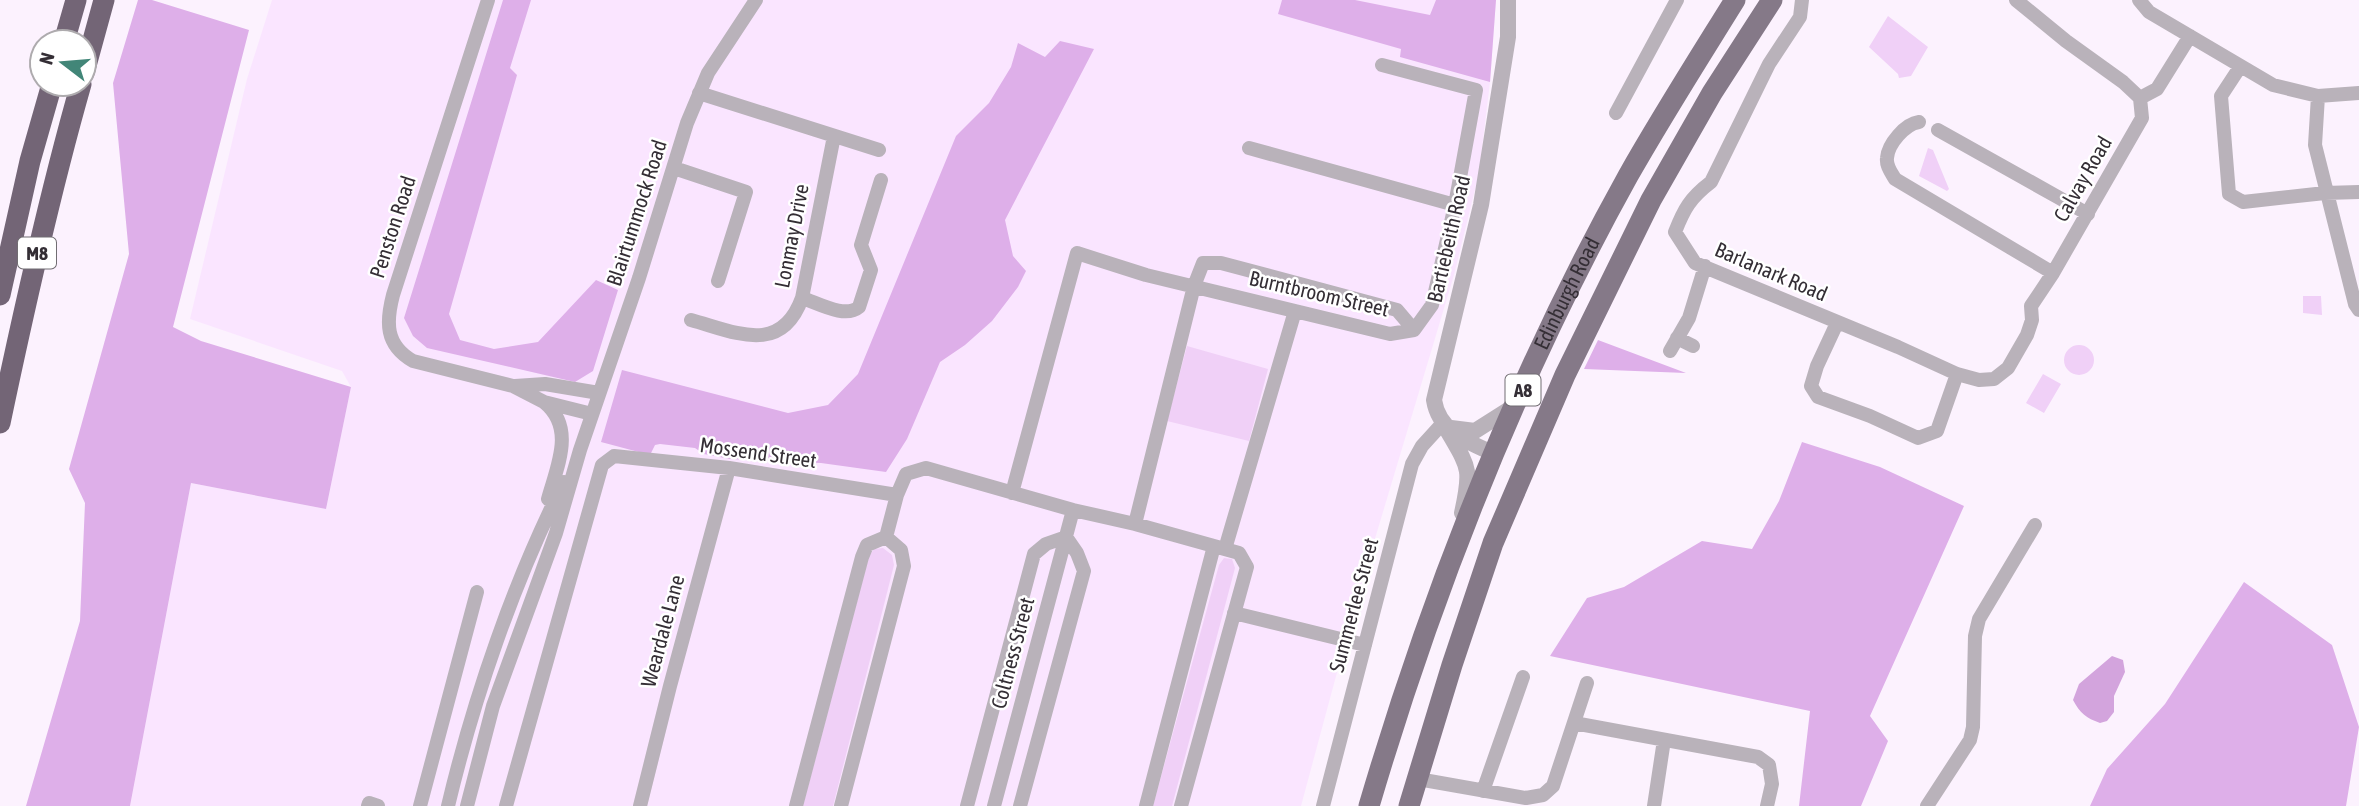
<svg xmlns="http://www.w3.org/2000/svg" width="2359" height="806" font-family="'Asap Condensed',sans-serif">
	<style>
		.built { fill: #fae5ff }
		.green { fill: #f0d0f7 }
		.forest { fill: #deafe9 }
		.water { fill: #d3a4dd }
		.lines { fill: none; stroke-linecap: round; stroke-linejoin: round }
		.minor { stroke: #b9b2ba; stroke-width: 14 }
		.tertiary { stroke: #b9b2ba; stroke-width: 16 }
		.primary { stroke: #857988; stroke-width: 21 }
		.motorway { stroke: #736576; stroke-width: 21 }
		.labels { text-anchor: middle; stroke-width: 5; stroke-linejoin: round; paint-order: stroke }
		.shield { fill: #fff; stroke: #716d72; stroke-width: 2 }
		.shield-label { font-size: 19px; font-weight: bold; fill: #342e35 }
		.street-label { font-size: 21px; fill: #342e35; stroke: #fff }
	</style>
	<rect width="100%" height="100%" fill="#fcf2fe"/>
	<path class="built" d="M 272,0 L 1496,0 L 1490,82 L 1479,173 L 1454,275 L 1356,602 L 1301,806 L 130,806 L 191,483 L 326,509 L 351,387 L 342,371 L 190,319 L 247,79 Z"/>
	<path class="green" d="M 1888,16 L 1928,47 L 1911,76 L 1899,78 L 1898,74 L 1869,47 Z
		M 1928,148 L 1933,150 L 1949,189 L 1947,191 L 1919,176 Z
		M 2303,296 L 2321,296 L 2322,315 L 2303,313 Z
		M2064 360a15 15 0 1 1 30 0a15 15 0 1 1-30 0Z
		M 1187,346 L 1268,369 L 1249,441 L 1167,421 Z
		M 2043,374 L 2061,384 L 2044,413 L 2026,403 Z
		M 883,548 L 892,555 L 894,565 L 833,806 L 803,806 L 869,556 L 874,549 Z
		M 1224,558 L 1232,559 L 1235,568 L 1172,806 L 1153,806 L 1219,565 Z"/>
	<path class="forest" d="M 138,0 L 152,0 L 249,30 L 173,327 L 201,341 L 351,387 L 326,509 L 191,483 L 130,806 L 26,806 L 80,621 L 85,503 L 69,469 L 129,254 L 113,83 Z
		M 503,0 L 531,0 L 510,68 L 517,75 L 449,314 L 460,340 L 494,349 L 538,342 L 596,280 L 618,290 L 593,371 L 575,382 L 427,348 L 413,336 L 404,318 Z
		M 1282,0 L 1355,0 L 1430,15 L 1436,0 L 1496,0 L 1490,82 L 1400,57 L 1401,49 L 1278,14 Z
		M 1060,41 L 1094,49 L 1005,220 L 1013,256 L 1026,271 L 1018,287 L 992,321 L 965,345 L 940,362 L 907,439 L 886,472 L 821,463 L 730,459 L 704,454 L 695,448 L 660,444 L 655,445 L 650,455 L 601,442 L 622,370 L 788,413 L 828,405 L 858,374 L 956,136 L 989,103 L 1011,67 L 1018,43 L 1045,57 Z
		M 1598,340 L 1686,373 L 1584,369 Z
		M 1802,442 L 1880,467 L 1964,506 L 1870,716 L 1888,741 L 1861,806 L 1799,806 L 1810,711 L 1550,656 L 1587,598 L 1624,587 L 1702,541 L 1752,549 L 1779,501 Z
		M 2244,582 L 2332,645 L 2359,727 L 2346,806 L 2090,806 L 2107,769 L 2165,704 Z"/>
	<path class="water" d="M 2112,656 L 2123,660 L 2125,672 L 2114,696 L 2114,712 L 2107,721 L 2100,723 C 2086,718 2080,713 2073,700 L 2079,684 Z"/>
	<g class="lines">
		<path class="minor" d="M 488,0 L 393,295 C 386,322 385,345 413,361 L 513,386 L 544,402 L 592,414
			M 1802,0 L 1800,17 L 1769,64 L 1711,182 C 1690,198 1684,209 1675,232 L 1695,263 L 1898,347 L 1957,374 L 1979,380 L 1994,379 L 2008,368 L 2027,335 L 2032,320 L 2031,306 L 2053,273 L 2142,118 L 2140,98 L 2123,82 L 2066,41 L 2016,0
			M 2139,0 L 2149,12 L 2273,85 L 2318,96 L 2359,93
			M 1382,65 L 1476,90 L 1455,205 L 1432,305 L 1414,330
			M 2240,67 L 2221,96 L 2229,194 L 2243,202 L 2325,193 L 2359,192
			M 699,93 L 879,150
			M 2318,96 L 2315,145 L 2355,304 L 2359,310
			M 2140,98 L 2157,89 L 2190,36
			M 1616,113 L 1677,0
			M 1919,122 C 1905,124 1888,144 1887,158 C 1886,166 1891,172 1895,179 L 2053,273
			M 1938,130 L 2088,214
			M 1249,148 L 1455,205
			M 674,168 L 746,192 L 718,281
			M 802,298 C 818,303 845,319 859,307 L 871,270 L 861,245 L 881,180
			M 691,320 C 735,332 781,356 802,298 L 834,136
			M 1837,323 L 1817,366 L 1811,386 L 1818,397 L 1870,416 L 1918,438 L 1937,431 L 1957,374
			M 1677,338 L 1693,346
			M 1670,351 L 1689,318 L 1705,266
			M 515,386 L 545,384 L 599,393
			M 544,402 C 576,428 557,466 548,499
			M 1012,493 L 1077,253 L 1146,275 L 1390,334 L 1414,330
			M 1135,524 L 1194,286 L 1203,263 L 1221,263 L 1397,310 L 1414,330
			M 1225,549 L 1295,311
			M 1234,613 L 1365,645
			M 1574,723 L 1758,757 L 1769,765 L 1772,784 L 1767,806
			M 1418,779 L 1526,798 L 1543,795 L 1553,786 L 1587,683
			M 1483,791 L 1523,677
			M 368,806 L 369,803 L 378,806
			M 420,806 L 477,592
			M 448,806 C 474,697 514,581 564,482
			M 467,806 L 493,706 L 556,533 L 580,450 L 639,278 L 687,123 L 708,73 L 756,0
			M 506,806 L 602,465 L 614,456 L 729,468 L 897,495 L 906,474 L 926,468 L 1073,510 L 1135,524 L 1239,553 L 1247,567 L 1181,806
			M 640,806 L 670,686 L 729,468
			M 796,806 L 862,557 L 867,545 L 886,537 L 897,495
			M 841,806 L 904,566 L 901,550 L 886,537
			M 967,806 L 1034,554 L 1046,544 L 1066,537 L 1077,553 L 1084,571 L 1020,806
			M 994,806 L 1073,510
			M 1146,806 L 1214,546
			M 1323,806 L 1412,464 L 1422,446 L 1442,424
			M 1654,806 L 1664,740
			M 1927,806 L 1970,740 L 1973,727 L 1975,636 L 1979,619 L 2035,525"/>
		<path class="tertiary" d="M 1451,428 L 1475,431 L 1516,405
			M 1447,430 C 1469,468 1472,468 1462,513
			M 1495,454 C 1468,442 1439,432 1434,400 L 1481,205 L 1508,37 L 1508,0"/>
		<g class="primary">
			<path id="s1" d="M 1369,806 C 1433,589 1518,374 1628,176 C 1662,116 1699,58 1735,0"/>
			<path d="M 1409,806 L 1452,665 L 1493,543 L 1565,375 L 1651,200 L 1712,93 L 1772,0"/>
		</g>
		<path class="motorway" d="M 64,42 L 76,0
			M 84,73 L 104,0
			M 0,295 L 30,161 L 52,84
			M 0,423 C 24,309 49,196 81,84"/>
	</g>
	<g class="labels">
		<g class="shield">
			<rect x="18" y="237.5" width="38" height="31" rx="5"/>
			<rect x="1505.5" y="374.5" width="35" height="31" rx="5"/>
		</g>
		<g class="shield-label">
			<text x="37" y="260">M8</text>
			<text x="1523" y="397">A8</text>
		</g>
		<g class="street-label">
			<text transform="translate(2083 179) rotate(-60)" y="7">Calvay Road</text>
			<text transform="translate(637 213) rotate(-72)" y="7">Blairtummock Road</text>
			<text transform="translate(393 227) rotate(-72)" y="7">Penston Road</text>
			<text transform="translate(792 236) rotate(-79)" y="7">Lonmay Drive</text>
			<text transform="translate(1449 239) rotate(-77)" y="7">Bartiebeith Road</text>
			<text transform="translate(1771 272) rotate(23)" y="7">Barlanark Road</text>
			<text transform="translate(1319 294) rotate(13)" y="7">Burntbroom Street</text>
			<text dy="7" stroke="none"><textPath href="#s1" startOffset="550">Edinburgh Road</textPath></text>
			<text transform="translate(758 453) rotate(8)" y="7">Mossend Street</text>
			<text transform="translate(1354 605) rotate(-75)" y="7">Summerlee Street</text>
			<text transform="translate(663 631) rotate(-75)" y="7">Weardale Lane</text>
			<text transform="translate(1013 653) rotate(-75)" y="7">Coltness Street</text>
		</g>
	</g>
	<g transform="translate(63 63) rotate(286)"><circle r="33" fill="#ffffff" stroke="#aeabae" stroke-width="2"/>
	<path d="M0-5L12 26L0 18L-12 26Z" fill="#428678"/>
	<text y="-10" font-size="19" font-weight="bold" text-anchor="middle" fill="#342e35">N</text>
	</g>
</svg>
